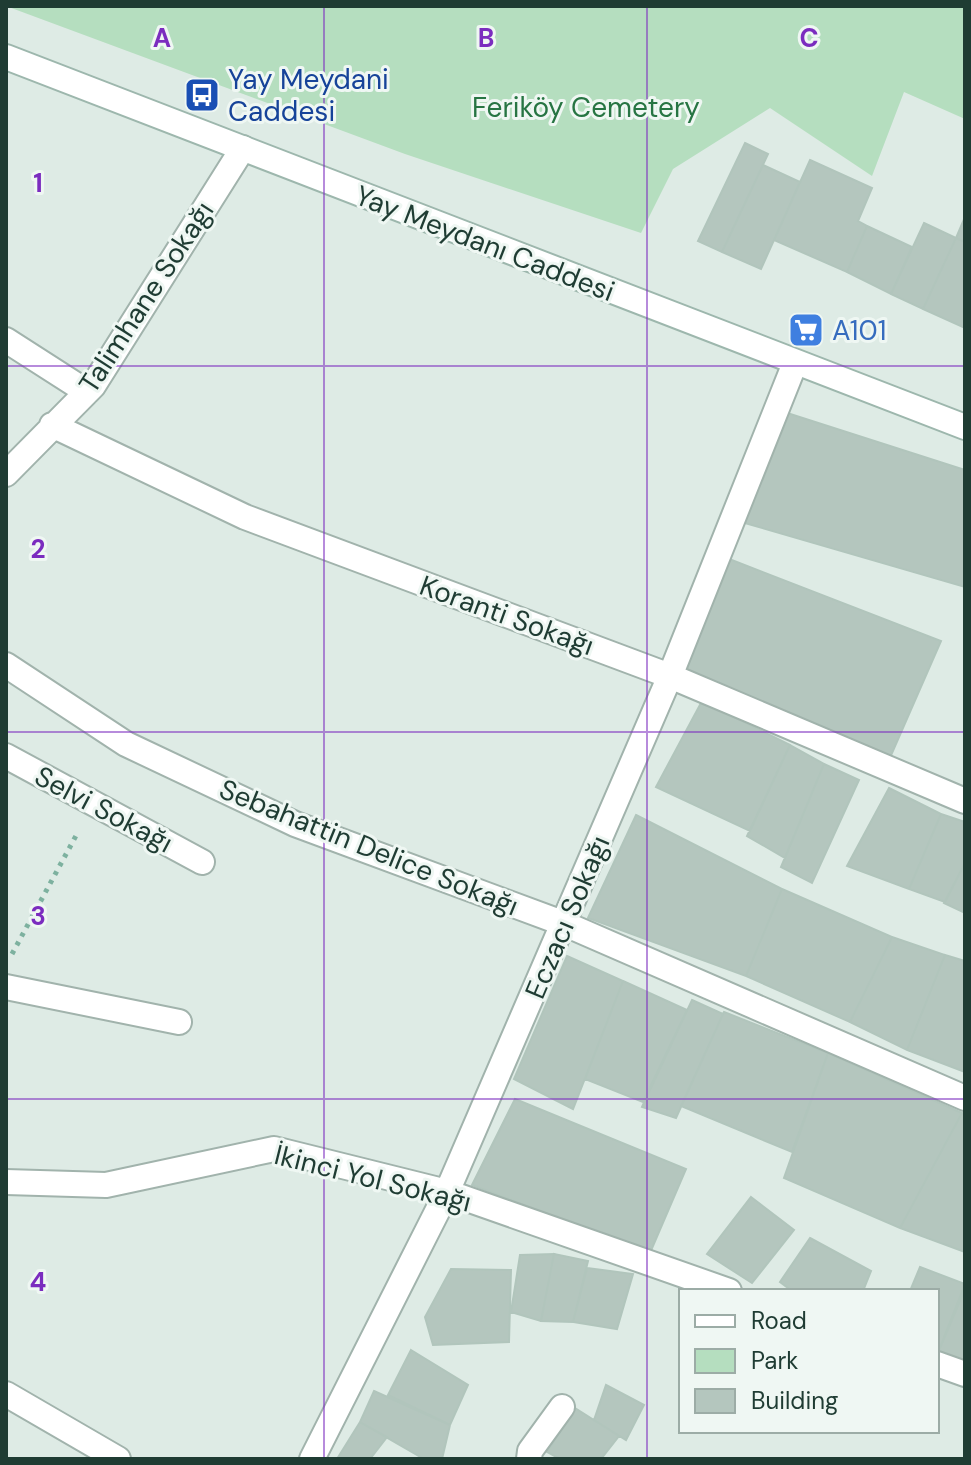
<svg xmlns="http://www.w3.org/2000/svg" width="971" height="1465" font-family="'DM Sans',sans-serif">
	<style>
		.green { fill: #b5debf }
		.building { fill: #b4c6be; stroke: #b1c5bc; stroke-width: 2 }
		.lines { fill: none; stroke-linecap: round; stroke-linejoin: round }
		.street-casing { stroke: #a1b3ac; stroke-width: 28 }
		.secondary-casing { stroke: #9db7ad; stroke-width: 28 }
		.path { stroke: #7db19f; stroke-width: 5; stroke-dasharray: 4 6; stroke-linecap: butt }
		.street { stroke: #fff; stroke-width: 24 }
		.secondary { stroke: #fff; stroke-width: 24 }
		.grid { fill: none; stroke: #7b2cbf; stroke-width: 2; stroke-opacity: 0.55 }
		.labels { text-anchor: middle; stroke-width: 6; stroke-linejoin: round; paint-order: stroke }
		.transit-label { font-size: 28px; fill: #164399; stroke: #eff7f3; text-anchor: start }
		.park-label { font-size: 28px; fill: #277543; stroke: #eff7f3 }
		.street-label { font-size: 28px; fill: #1f3c33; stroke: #eff7f3 }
		.shop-label { font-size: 28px; fill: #366cbe; stroke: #eff7f3; text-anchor: start }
		.grid-label { font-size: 26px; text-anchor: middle; font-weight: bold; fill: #7b2cbf; stroke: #eff7f3; stroke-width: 6; stroke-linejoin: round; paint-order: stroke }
	</style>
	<rect width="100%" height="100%" fill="#deebe5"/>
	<path class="green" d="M 6,6 L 965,6 L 965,119 L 904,92 L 872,176 L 770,108 L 673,169 L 641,233 L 405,154 Z"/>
	<path class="building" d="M 745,143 L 768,154 L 722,252 L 698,241 Z
		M 810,160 L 872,188 L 858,221 L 867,226 L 847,272 L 774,240 Z
		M 763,165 L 800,182 L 761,269 L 722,252 Z
		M 965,217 L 965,242 L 956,238 Z
		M 924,223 L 956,238 L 923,309 L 891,294 Z
		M 867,226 L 912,247 L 891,294 L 847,272 Z
		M 956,238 L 965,242 L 965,328 L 923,309 Z
		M 784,412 L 965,470 L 965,587 L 738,521 Z
		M 724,557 L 941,641 L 889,760 L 677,670 Z
		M 702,701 L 790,745 L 750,831 L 656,787 Z
		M 790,745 L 824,764 L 785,858 L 747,836 Z
		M 824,764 L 859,780 L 812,883 L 781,867 Z
		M 889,788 L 941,814 L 909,889 L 847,866 Z
		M 941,814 L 965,822 L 965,863 L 945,902 L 909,889 Z
		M 636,815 L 782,889 L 746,976 L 588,918 Z
		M 965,863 L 965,913 L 944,903 Z
		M 782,889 L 892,937 L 850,1022 L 746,976 Z
		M 892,937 L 945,955 L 907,1050 L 850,1022 Z
		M 945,955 L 965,961 L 965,1072 L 907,1050 Z
		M 567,956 L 623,981 L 573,1109 L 514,1079 Z
		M 623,981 L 687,1010 L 643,1102 L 585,1079 Z
		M 692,1000 L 723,1014 L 676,1118 L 642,1107 Z
		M 724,1012 L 828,1053 L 792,1152 L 681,1106 Z
		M 828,1053 L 962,1113 L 900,1228 L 784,1178 Z
		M 515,1099 L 686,1169 L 650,1253 L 472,1185 Z
		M 962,1113 L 965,1114 L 965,1252 L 900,1228 Z
		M 751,1197 L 794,1230 L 752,1283 L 707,1254 Z
		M 810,1238 L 871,1271 L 863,1291 L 792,1291 L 780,1282 Z
		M 554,1254 L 541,1321 L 511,1312 L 520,1255 Z
		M 554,1254 L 588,1261 L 573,1322 L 541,1321 Z
		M 920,1267 L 965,1284 L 937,1355 L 937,1291 L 910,1291 Z
		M 587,1268 L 633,1274 L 617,1329 L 573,1322 Z
		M 451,1269 L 511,1270 L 509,1342 L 433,1345 L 425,1317 Z
		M 965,1289 L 965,1362 L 937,1355 Z
		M 411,1350 L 468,1385 L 450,1425 L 388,1395 Z
		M 606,1385 L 644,1405 L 626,1440 L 594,1420 Z
		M 374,1391 L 450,1425 L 442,1459 L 424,1459 L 360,1422 Z
		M 575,1408 L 619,1436 L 601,1459 L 560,1459 L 547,1452 Z
		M 360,1422 L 387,1437 L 370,1459 L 337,1459 Z"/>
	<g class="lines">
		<defs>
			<path id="street" d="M 6,340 L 87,392
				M 52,425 L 245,517 L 670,676 L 965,801
				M 6,474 L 93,386 L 243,148
				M 6,665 L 126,744 L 295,824 L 565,924 L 965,1098
				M 6,756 L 202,862
				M 6,987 L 179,1022
				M 6,1182 L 106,1185 L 274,1149 L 447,1192 L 729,1291
				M 937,1364 L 965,1374
				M 6,1394 L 118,1459
				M 312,1459 L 447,1192 L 670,676 L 795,363
				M 529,1459 L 530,1451 L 562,1407"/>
			<path id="secondary" d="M 6,57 L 965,427"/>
		</defs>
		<use href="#street" class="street-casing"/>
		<use href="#secondary" class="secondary-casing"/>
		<path class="path" d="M 12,954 L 78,832"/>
		<use href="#street" class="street"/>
		<use href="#secondary" class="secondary"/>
	</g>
	<path class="grid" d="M 324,6 L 324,1459M 647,6 L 647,1459M 6,366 L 965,366M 6,732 L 965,732M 6,1099 L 965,1099"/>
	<defs>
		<symbol id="bus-square" viewBox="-11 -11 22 22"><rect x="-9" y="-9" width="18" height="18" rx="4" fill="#1a4fb4" stroke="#eff7f3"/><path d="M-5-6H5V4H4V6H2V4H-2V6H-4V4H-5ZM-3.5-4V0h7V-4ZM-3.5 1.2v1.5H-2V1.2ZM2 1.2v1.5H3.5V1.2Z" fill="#fff"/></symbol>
		<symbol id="supermarket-square" viewBox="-11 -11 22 22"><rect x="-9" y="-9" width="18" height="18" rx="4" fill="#3f7fe0" stroke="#eff7f3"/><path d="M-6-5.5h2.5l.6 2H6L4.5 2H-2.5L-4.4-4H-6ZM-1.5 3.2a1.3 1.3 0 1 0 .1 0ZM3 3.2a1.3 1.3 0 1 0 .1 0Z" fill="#fff"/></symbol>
	</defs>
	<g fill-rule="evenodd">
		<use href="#bus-square" x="182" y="75" width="40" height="40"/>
		<use href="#supermarket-square" x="786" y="310" width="40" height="40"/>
	</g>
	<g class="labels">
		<g class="transit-label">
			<text x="228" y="89">Yay Meydani<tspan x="228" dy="32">Caddesi</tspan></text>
		</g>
		<g class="park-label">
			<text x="586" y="117">Feriköy Cemetery</text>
		</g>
		<g class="street-label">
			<text transform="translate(485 243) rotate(21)" y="10">Yay Meydanı Caddesi</text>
			<text transform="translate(146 297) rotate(-57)" y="10">Talimhane Sokağı</text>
			<text transform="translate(507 615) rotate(20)" y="10">Koranti Sokağı</text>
			<text transform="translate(104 809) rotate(28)" y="10">Selvi Sokağı</text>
			<text transform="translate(369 847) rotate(22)" y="10">Sebahattin Delice Sokağı</text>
			<text transform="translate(567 917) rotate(-67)" y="10">Eczacı Sokağı</text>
			<text transform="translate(373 1178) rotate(14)" y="10">İkinci Yol Sokağı</text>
		</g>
		<g class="shop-label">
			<text x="832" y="340">A101</text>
		</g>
	</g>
	<g class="grid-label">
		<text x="162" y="47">A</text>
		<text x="486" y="47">B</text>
		<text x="809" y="47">C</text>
		<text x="38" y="192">1</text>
		<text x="38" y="558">2</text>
		<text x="38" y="925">3</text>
		<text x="38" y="1291">4</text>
	</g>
	<rect width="971" height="1465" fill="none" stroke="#1f3c33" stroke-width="16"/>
	<rect x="679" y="1289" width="260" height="144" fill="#eff7f3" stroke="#9caca6" stroke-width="2"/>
	<rect x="695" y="1315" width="40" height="12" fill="#ffffff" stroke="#9caca6" stroke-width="2"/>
	<text x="751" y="1329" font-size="24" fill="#1f3c33">Road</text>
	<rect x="695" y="1349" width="40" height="24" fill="#b5debf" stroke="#9caca6" stroke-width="2"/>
	<text x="751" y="1369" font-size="24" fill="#1f3c33">Park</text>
	<rect x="695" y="1389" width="40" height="24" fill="#b4c6be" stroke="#9caca6" stroke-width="2"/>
	<text x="751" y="1409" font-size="24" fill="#1f3c33">Building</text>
</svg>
